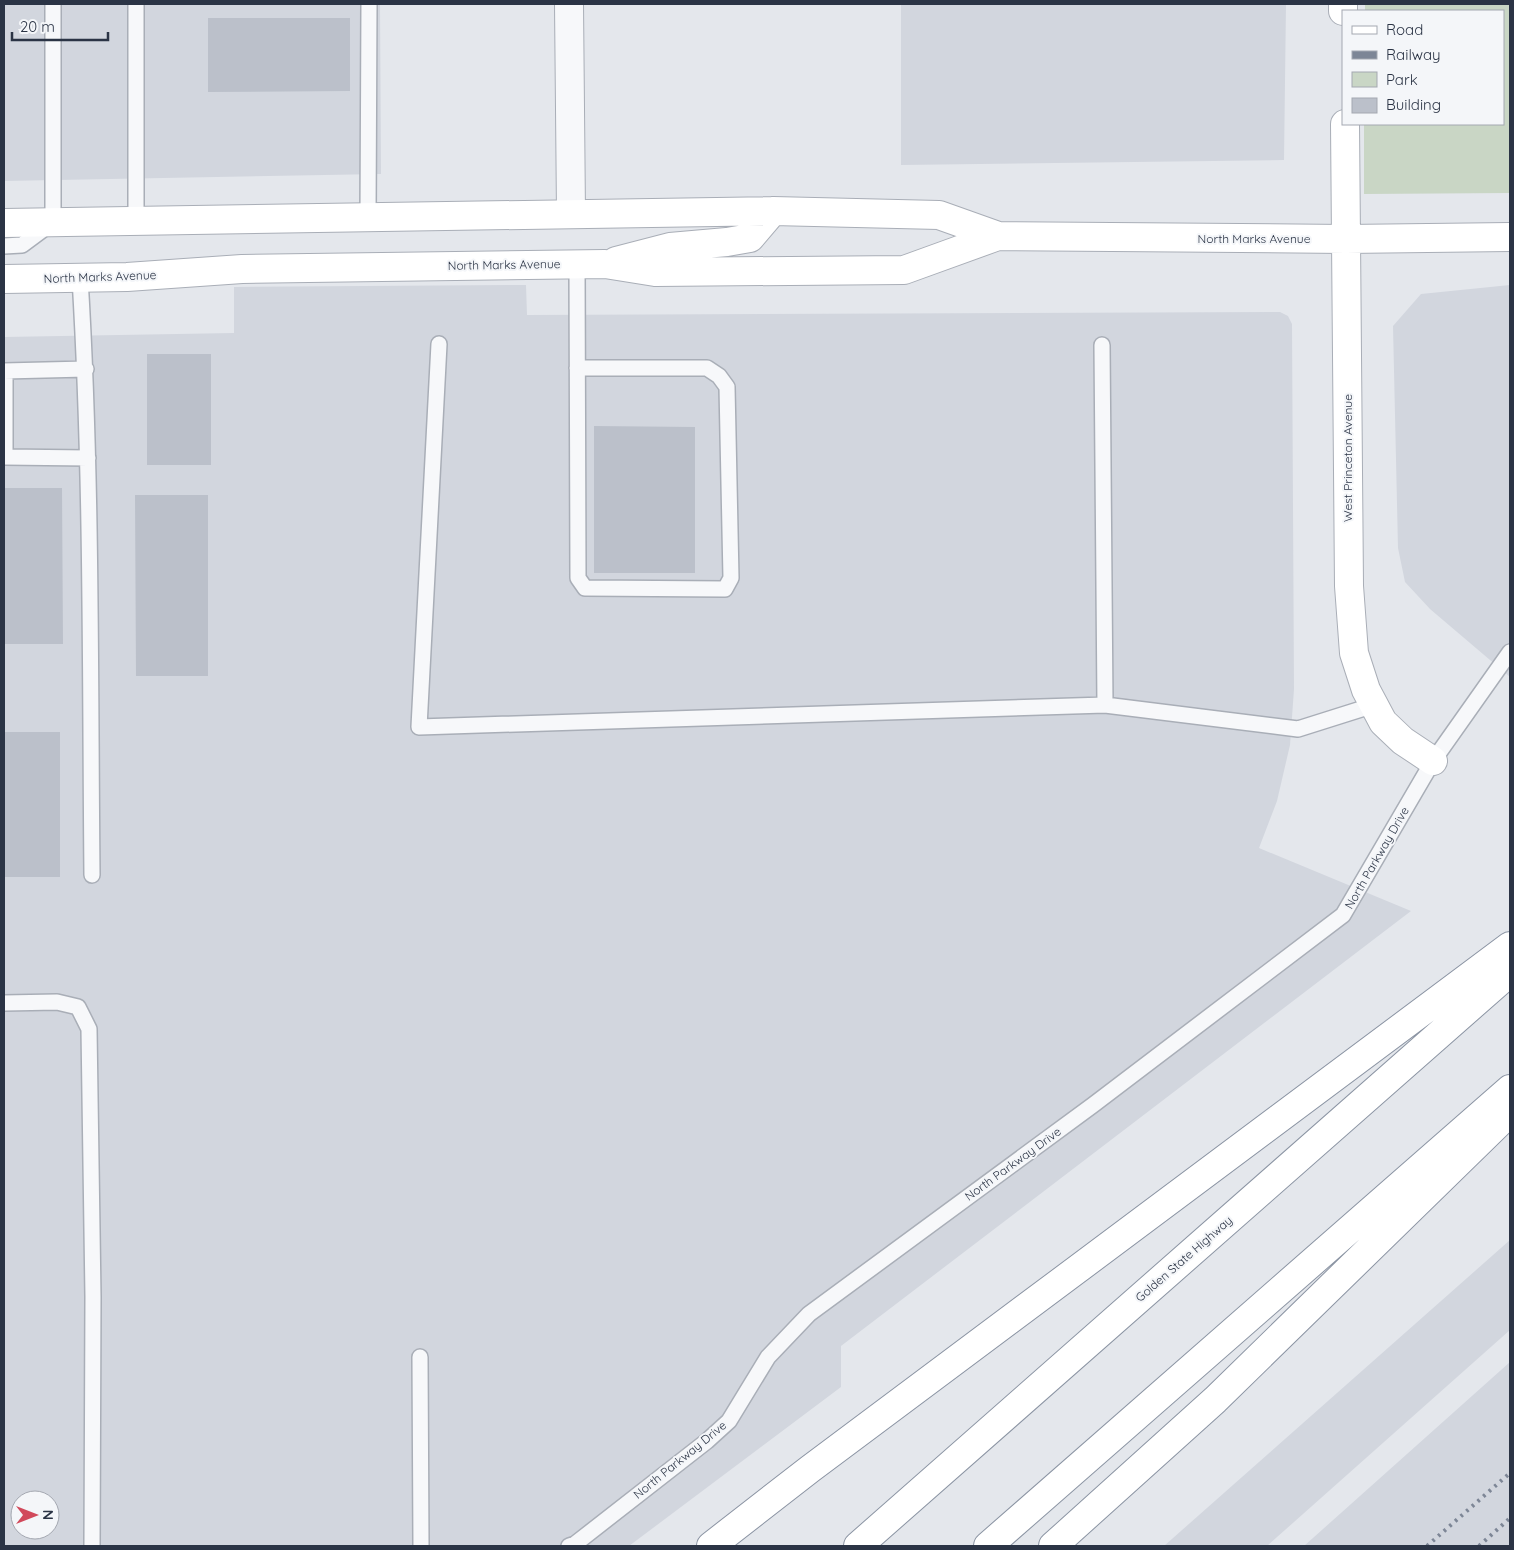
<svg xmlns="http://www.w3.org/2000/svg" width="1514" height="1550" font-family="Quicksand,sans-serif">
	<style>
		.built { fill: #d2d6de; fill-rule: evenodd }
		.green { fill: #c9d6c5 }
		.building { fill: #bbc0ca }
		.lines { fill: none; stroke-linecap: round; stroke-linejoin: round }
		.lane-casing { stroke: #a9aeb7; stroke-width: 18 }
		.street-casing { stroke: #a9aeb7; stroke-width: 30 }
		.secondary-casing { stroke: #a9aeb7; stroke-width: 30 }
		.highway-casing { stroke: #8b94a3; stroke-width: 30 }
		.lane { stroke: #f7f8fa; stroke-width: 15 }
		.street { stroke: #f7f8fa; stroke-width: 28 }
		.secondary { stroke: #fff; stroke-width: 28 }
		.highway { stroke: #fff; stroke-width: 28 }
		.rail { stroke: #7d8696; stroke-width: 4; stroke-dasharray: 2.5 5; stroke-linecap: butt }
		.labels { text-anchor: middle; stroke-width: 4; stroke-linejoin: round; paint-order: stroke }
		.street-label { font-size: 12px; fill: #2b3445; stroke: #f4f6f9 }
	</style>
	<rect width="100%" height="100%" fill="#e4e7ec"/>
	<path class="built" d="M 4,4 L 380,4 L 381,174 L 4,181 Z
		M 901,4 L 1286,4 L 1284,160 L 901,165 Z
		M 526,285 L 527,315 L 1280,312 L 1288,316 L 1292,324 L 1294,689 L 1290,745 L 1277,801 L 1259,848 L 1411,911 L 841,1346 L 841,1387 L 629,1546 L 4,1546 L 4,337 L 234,333 L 234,287 ZM 20,1500 L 50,1500 L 50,1530 L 20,1530 Z
		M 1510,285 L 1510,677 L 1430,609 L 1405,582 L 1398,548 L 1393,326 L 1421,294 Z
		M 1510,1240 L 1510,1330 L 1267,1546 L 1164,1546 Z
		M 1510,1362 L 1510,1546 L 1304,1546 Z"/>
	<path class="green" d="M 1365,4 L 1510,4 L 1510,193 L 1364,194 L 1364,124 L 1503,124 L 1503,11 L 1365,11 Z"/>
	<path class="building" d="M 208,18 L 350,18 L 350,91 L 208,92 Z
		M 147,354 L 211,354 L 211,465 L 147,465 Z
		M 594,426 L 695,427 L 695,573 L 594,573 Z
		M 4,488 L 62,488 L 63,644 L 4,644 Z
		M 135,495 L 208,495 L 208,676 L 136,676 Z
		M 4,732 L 60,732 L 60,877 L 4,877 Z"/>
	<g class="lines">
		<defs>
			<path id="lane" d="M 136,4 L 136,221
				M 368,217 L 369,4
				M 4,246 L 22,245 L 53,222 L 53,4
				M 577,264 L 578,578 L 585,588 L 725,589 L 731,578 L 727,387 L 719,376 L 707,368 L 577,368
				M 80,278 C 92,477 90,676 92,875
				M 439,344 L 419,727 L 1105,705 L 1102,345
				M 4,371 L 86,369
				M 5,371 L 5,457 L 88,458
				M 1105,705 L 1298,729 L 1374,705
				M 4,1003 L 57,1002 L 78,1007 L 89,1029 L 93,1297 L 92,1546
				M 420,1357 L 421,1546
				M 569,1546 L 575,1544 L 707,1441 L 729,1421 L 768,1357 L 809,1314 L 1093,1105 L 1343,915 L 1433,761 L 1510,652"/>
			<path id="street" d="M 569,4 L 571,214"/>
			<path id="secondary" d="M 1343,4 L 1343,11
				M 1345,124 L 1349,586 L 1354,653 L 1366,690 L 1383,722 L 1403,741 L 1433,761
				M 4,223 L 773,211 L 939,215 L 998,236 L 1346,239 L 1510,237
				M 616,261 L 670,247 L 727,242 L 750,238 L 773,211
				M 4,279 L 127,277 L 242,269 L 605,264 L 655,272 L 904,270 L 998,236"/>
			<path id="highway" d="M 711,1546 L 810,1469 L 1510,946
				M 858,1546 L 1510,972
				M 988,1546 L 1510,1089
				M 1053,1546 L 1215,1400 L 1510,1112"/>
		</defs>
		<use href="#lane" class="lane-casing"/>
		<use href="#street" class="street-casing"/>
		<use href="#secondary" class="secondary-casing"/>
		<use href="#highway" class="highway-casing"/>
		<use href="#lane" class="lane"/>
		<use href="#street" class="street"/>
		<use href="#secondary" class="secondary"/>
		<use href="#highway" class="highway"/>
		<path class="rail" d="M 1427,1546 L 1510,1473
			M 1479,1546 L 1510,1518"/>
	</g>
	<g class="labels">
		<g class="street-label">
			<text x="1254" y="243">North Marks Avenue</text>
			<text transform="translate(504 265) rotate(-1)" y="4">North Marks Avenue</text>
			<text transform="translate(100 277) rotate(-2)" y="4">North Marks Avenue</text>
			<text transform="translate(1348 458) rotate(-90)" y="4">West Princeton Avenue</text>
			<text transform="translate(1377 858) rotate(-60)" y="4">North Parkway Drive</text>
			<text transform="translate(1013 1164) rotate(-36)" y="4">North Parkway Drive</text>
			<text transform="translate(1184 1259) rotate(-41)" y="4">Golden State Highway</text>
			<text transform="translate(680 1460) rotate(-39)" y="4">North Parkway Drive</text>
		</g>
	</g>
	<rect width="1514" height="1550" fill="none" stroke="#2b3445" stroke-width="10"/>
	<rect x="1342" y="10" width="162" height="115" fill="#f4f6f9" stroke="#a4a8b1"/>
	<rect x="1352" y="26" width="25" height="8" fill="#ffffff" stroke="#a4a8b1"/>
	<text x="1386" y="35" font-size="15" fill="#2b3445">Road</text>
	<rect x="1352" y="51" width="25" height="8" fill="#7d8696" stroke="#a4a8b1"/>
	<text x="1386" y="60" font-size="15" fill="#2b3445">Railway</text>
	<rect x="1352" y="72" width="25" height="15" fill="#c9d6c5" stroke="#a4a8b1"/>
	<text x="1386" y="85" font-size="15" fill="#2b3445">Park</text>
	<rect x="1352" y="98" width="25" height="15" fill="#bbc0ca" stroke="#a4a8b1"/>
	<text x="1386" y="110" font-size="15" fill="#2b3445">Building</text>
	<g transform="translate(35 1515) rotate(90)"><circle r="24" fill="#f4f6f9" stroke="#a4a8b1"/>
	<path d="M0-4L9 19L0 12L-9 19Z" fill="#d1495b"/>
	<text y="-8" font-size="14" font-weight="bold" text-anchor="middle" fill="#2b3445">N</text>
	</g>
	<path d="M12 32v8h96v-8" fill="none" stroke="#2b3445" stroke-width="2.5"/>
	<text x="20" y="32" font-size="15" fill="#2b3445" stroke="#f4f6f9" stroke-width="4" paint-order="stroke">20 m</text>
</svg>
